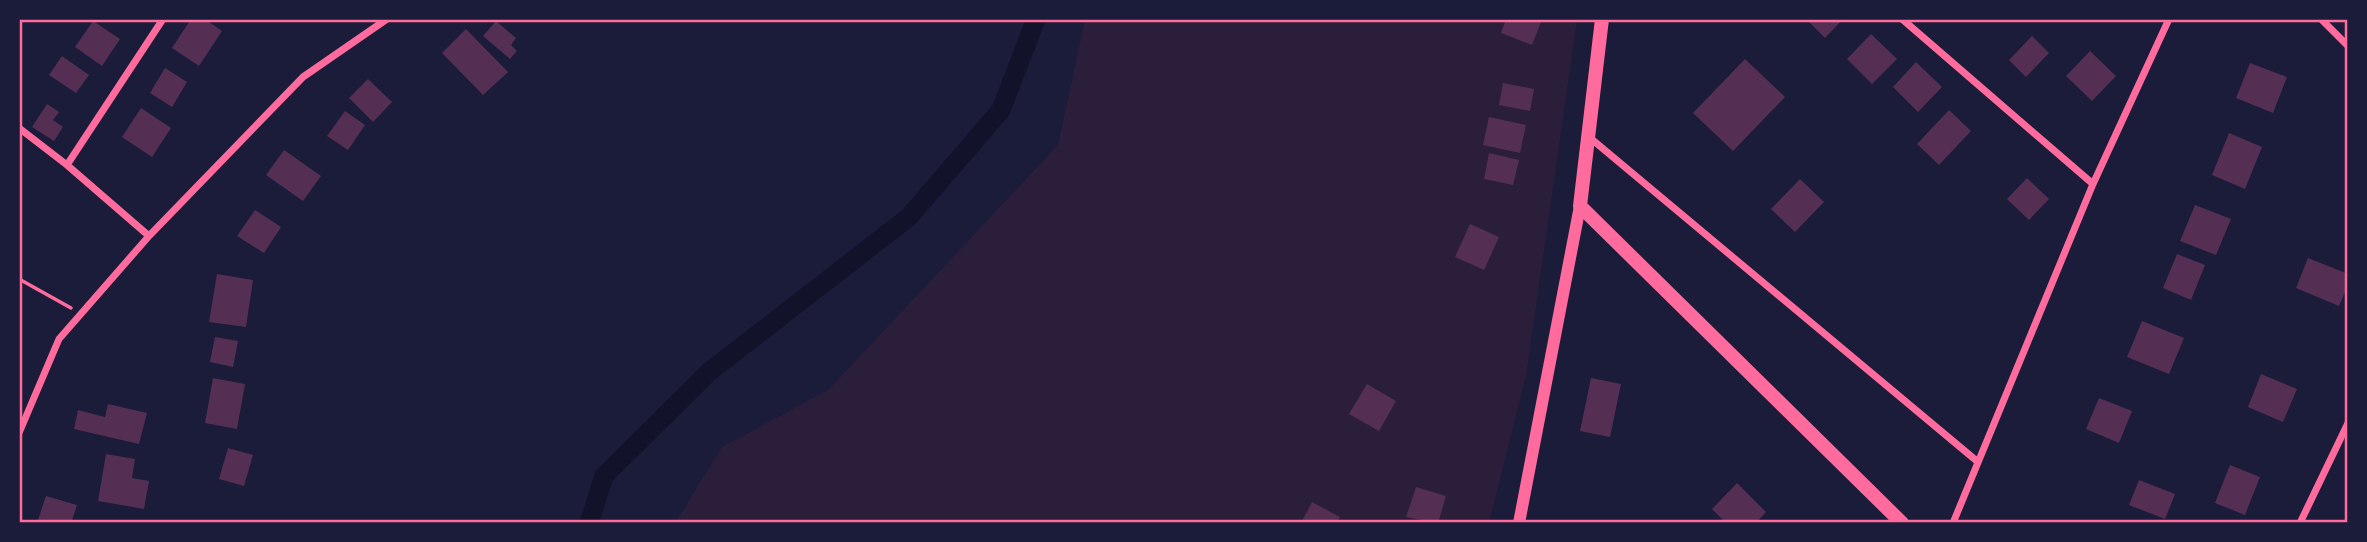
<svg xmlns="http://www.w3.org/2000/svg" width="2367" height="542" font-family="'Nunito Sans',sans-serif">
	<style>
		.green { fill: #2a1e3b }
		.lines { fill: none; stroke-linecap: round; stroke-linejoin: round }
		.canal { stroke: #12122b; stroke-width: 19 }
		.building { fill: #542f53 }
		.path { stroke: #ff6b9d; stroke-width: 3.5 }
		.minor { stroke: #ff6b9d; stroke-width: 7 }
		.tertiary { stroke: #ff6b9d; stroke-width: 12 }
		.secondary { stroke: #ff6b9d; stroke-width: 14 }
		.neatline { fill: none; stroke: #ff6b9d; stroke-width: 2.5 }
	</style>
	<rect width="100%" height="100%" fill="#1b1b3a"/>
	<path class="green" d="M 1085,19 L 1577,19 L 1526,376 L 1489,523 L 675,523 L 722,447 L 828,390 L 1058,145 Z"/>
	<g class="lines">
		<path class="canal" d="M 589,523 L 604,476 L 709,372 L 909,217 L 1001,110 L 1036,19"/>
	</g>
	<path class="building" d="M 191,19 L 205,19 L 222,31 L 199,66 L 172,48 Z
		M 1506,19 L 1541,22 L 1532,45 L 1501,33 Z
		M 1806,19 L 1843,19 L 1825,38 Z
		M 93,21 L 120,39 L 102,66 L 75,47 Z
		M 496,21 L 516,38 L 511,45 L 517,51 L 510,59 L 483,36 Z
		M 466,29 L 508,72 L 483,95 L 442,53 Z
		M 1871,34 L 1897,59 L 1872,84 L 1847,59 Z
		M 2032,36 L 2049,53 L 2026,77 L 2009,60 Z
		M 2090,51 L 2116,76 L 2092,101 L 2066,76 Z
		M 62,56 L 89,75 L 76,93 L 49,75 Z
		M 1745,59 L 1785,97 L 1733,151 L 1693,113 Z
		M 1916,62 L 1942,87 L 1918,112 L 1893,87 Z
		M 2250,63 L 2287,77 L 2273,113 L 2236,98 Z
		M 165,68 L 187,82 L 172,107 L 150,93 Z
		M 368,79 L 392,102 L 373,122 L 349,98 Z
		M 1503,83 L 1534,89 L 1530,111 L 1499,105 Z
		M 47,104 L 59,112 L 53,120 L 63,127 L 54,141 L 32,127 Z
		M 141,108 L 171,128 L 152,157 L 122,137 Z
		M 1949,110 L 1971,131 L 1939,165 L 1917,144 Z
		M 345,111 L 365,125 L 348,150 L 327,136 Z
		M 1489,117 L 1526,125 L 1520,153 L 1483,145 Z
		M 2229,133 L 2262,147 L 2245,189 L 2212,175 Z
		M 284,150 L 321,176 L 303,201 L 266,175 Z
		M 1489,153 L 1519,160 L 1513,185 L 1484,179 Z
		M 2027,178 L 2049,199 L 2029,220 L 2007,199 Z
		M 1800,179 L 1824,202 L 1795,232 L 1771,209 Z
		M 2195,205 L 2231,219 L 2216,255 L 2180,241 Z
		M 255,210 L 281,227 L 264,253 L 237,236 Z
		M 1470,224 L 1499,237 L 1484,270 L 1455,257 Z
		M 2177,254 L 2205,265 L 2191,300 L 2163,288 Z
		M 2308,258 L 2348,274 L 2348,285 L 2339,306 L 2296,288 Z
		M 217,274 L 253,280 L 246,327 L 209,322 Z
		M 2142,321 L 2184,338 L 2169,374 L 2127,357 Z
		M 215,337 L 238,341 L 233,367 L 210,362 Z
		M 2261,374 L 2297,389 L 2283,422 L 2248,407 Z
		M 213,378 L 245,384 L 237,429 L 205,423 Z
		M 1591,378 L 1621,384 L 1610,437 L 1580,431 Z
		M 1367,384 L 1396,401 L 1379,431 L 1349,414 Z
		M 2099,398 L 2132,411 L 2119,443 L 2086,429 Z
		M 108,404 L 147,413 L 139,444 L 74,429 L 78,410 L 105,417 Z
		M 228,448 L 253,455 L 244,486 L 219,479 Z
		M 106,454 L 135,459 L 132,478 L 149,481 L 144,509 L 98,501 Z
		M 2230,465 L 2260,477 L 2245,515 L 2215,503 Z
		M 2139,480 L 2175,494 L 2165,519 L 2129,505 Z
		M 1737,483 L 1766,512 L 1756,523 L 1726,523 L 1712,509 Z
		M 1416,487 L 1446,496 L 1438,523 L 1406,517 Z
		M 46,496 L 77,505 L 71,523 L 37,523 Z
		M 1312,502 L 1340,517 L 1337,523 L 1301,523 Z"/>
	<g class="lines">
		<path class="path" d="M 19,279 L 71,308"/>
		<path class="minor" d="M 1902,19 L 2093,184
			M 2321,19 L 2348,46
			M 19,128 L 67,165
			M 1589,137 L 1978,462
			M 149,236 L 67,165 L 163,19
			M 19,433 L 59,339 L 149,236 L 303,77 L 387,19
			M 1953,523 L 2093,184 L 2169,19
			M 2300,523 L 2348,423"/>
		<path class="tertiary" d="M 1519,523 L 1580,206"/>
		<path class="secondary" d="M 1602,19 L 1580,206 L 1902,523"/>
	</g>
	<rect width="2367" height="542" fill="none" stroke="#1b1b3a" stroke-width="42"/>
	<rect x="21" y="21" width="2325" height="500" class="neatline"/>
</svg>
